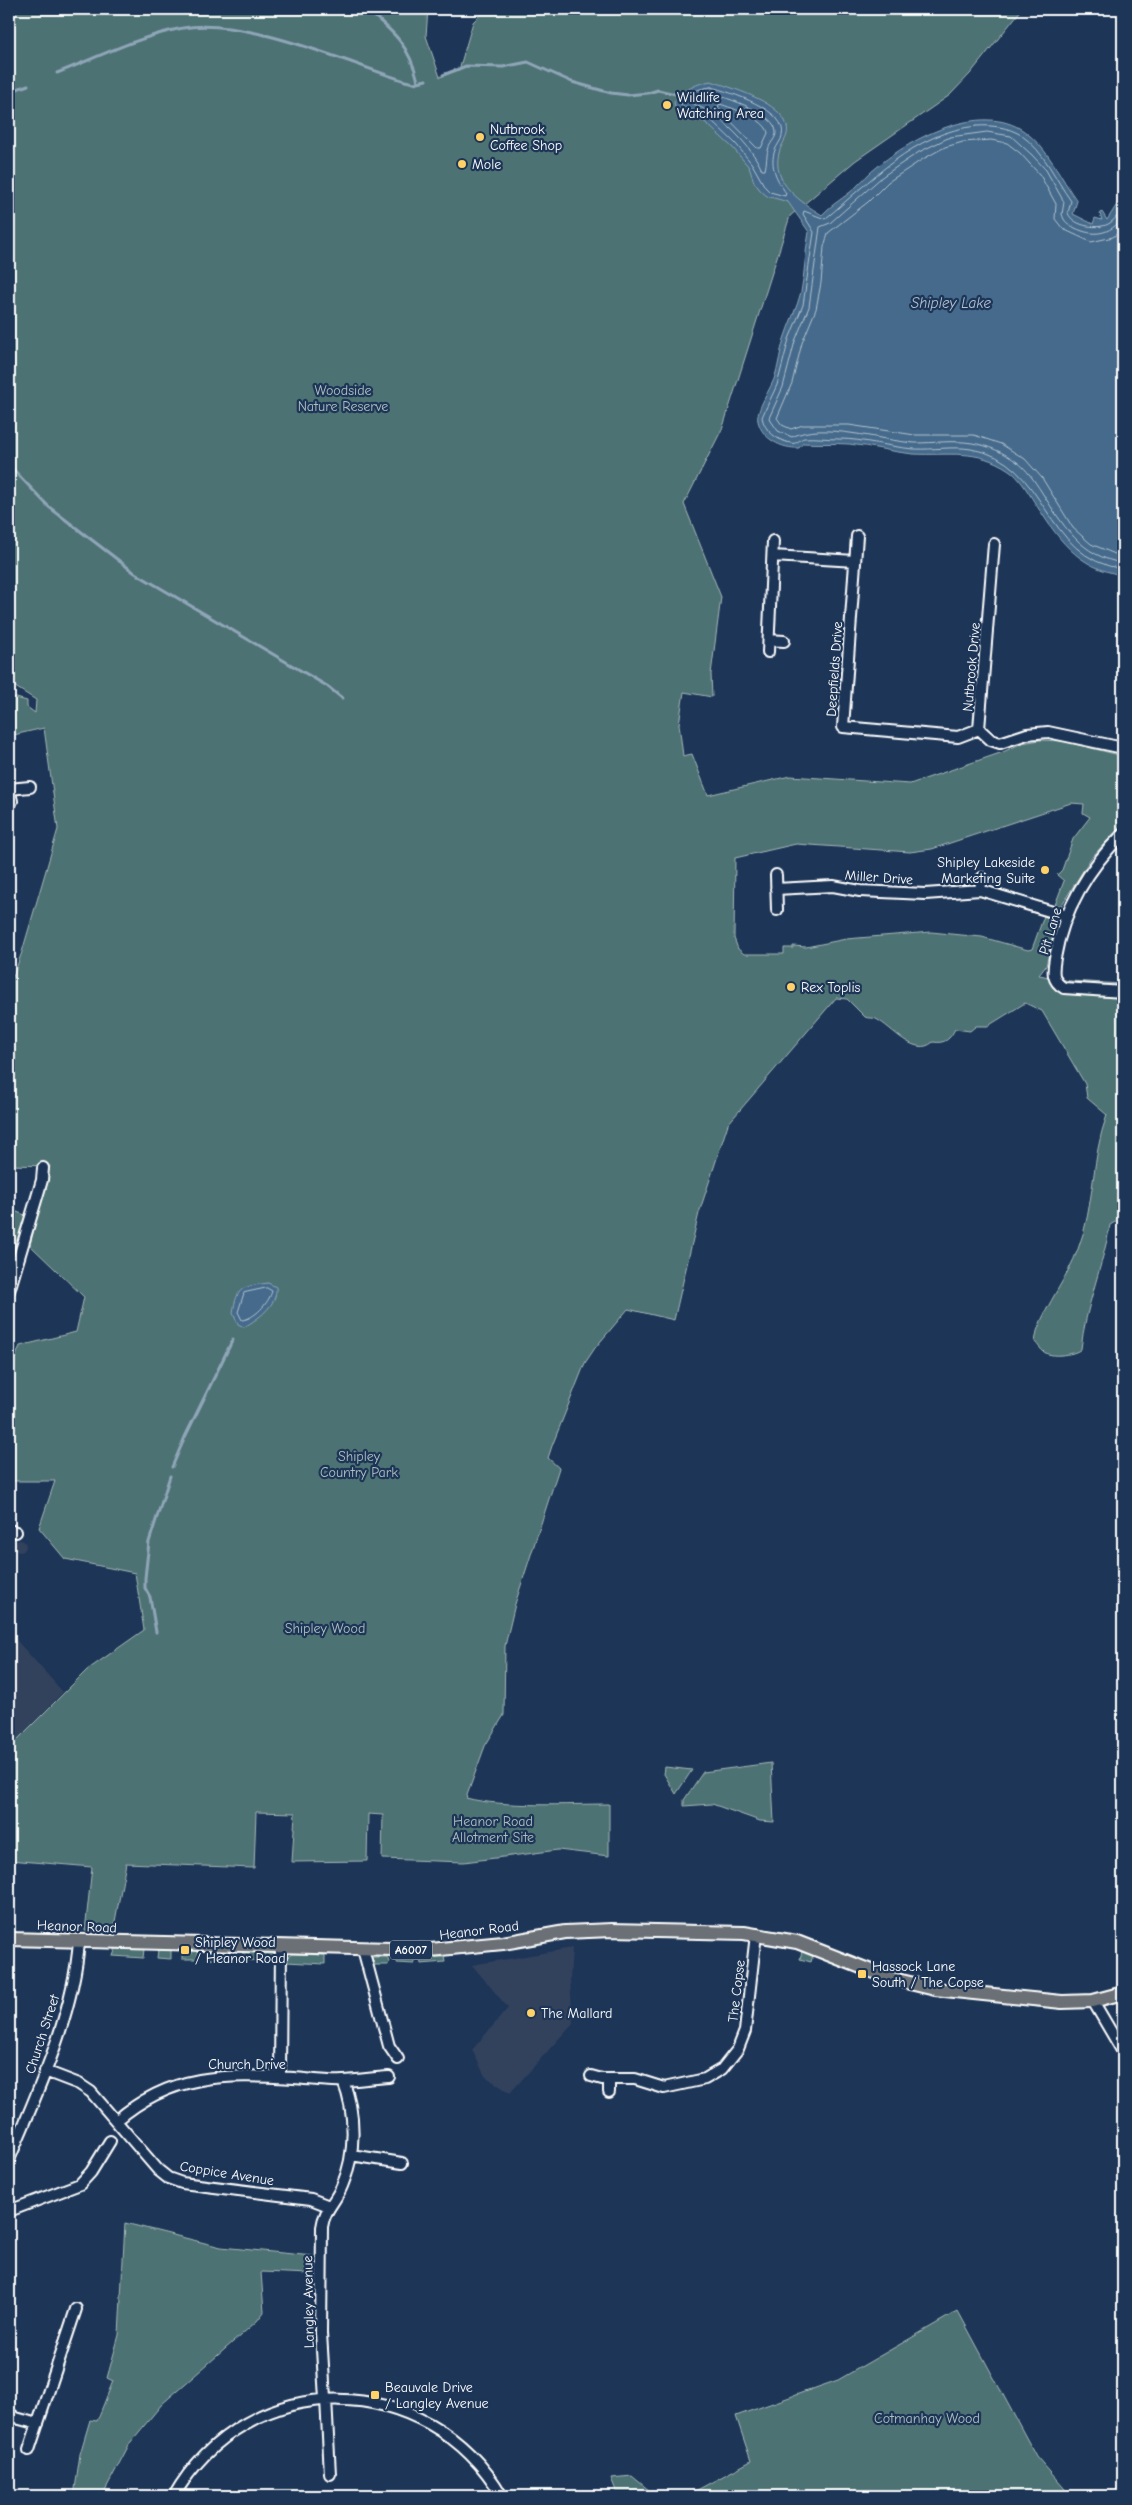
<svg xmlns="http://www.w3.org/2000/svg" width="1132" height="2505" font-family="'Comic Neue',sans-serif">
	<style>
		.built { fill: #31425d }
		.green { fill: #4e7273; stroke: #a6b8b9 }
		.water { fill: #446a8b; stroke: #8fa6b9 }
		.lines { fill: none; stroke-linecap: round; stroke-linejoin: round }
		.shore { stroke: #b4c3d1; stroke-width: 1 }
		.stream { stroke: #8fa6b9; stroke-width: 3 }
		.minor-casing { stroke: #fff; stroke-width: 14 }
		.major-casing { stroke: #fff; stroke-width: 16 }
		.minor { stroke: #1d3557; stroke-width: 10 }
		.major { stroke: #6b7074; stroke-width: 12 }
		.poi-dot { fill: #ffd166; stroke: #1d3557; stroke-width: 2 }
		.labels { text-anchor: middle; stroke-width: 4.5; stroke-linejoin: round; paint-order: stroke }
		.shield { fill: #1d3557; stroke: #bbc2cd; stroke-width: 1 }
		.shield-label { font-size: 12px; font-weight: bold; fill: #fff }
		.poi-label { font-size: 14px; fill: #fff; stroke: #1d3557; text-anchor: start }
		.park-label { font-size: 14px; fill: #afc0c0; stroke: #1d3557 }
		.street-label { font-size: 14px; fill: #fff; stroke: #1d3557 }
		.water-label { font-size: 15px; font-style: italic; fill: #b4c3d1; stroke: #1d3557 }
	</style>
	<rect width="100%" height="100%" fill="#1d3557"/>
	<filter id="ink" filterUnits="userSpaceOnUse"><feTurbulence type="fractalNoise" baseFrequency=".02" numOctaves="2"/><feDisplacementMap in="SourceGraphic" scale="10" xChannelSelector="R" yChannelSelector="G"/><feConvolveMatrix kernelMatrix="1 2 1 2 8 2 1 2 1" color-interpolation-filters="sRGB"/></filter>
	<g filter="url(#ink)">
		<path class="built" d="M14 1546a6 6 0 1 1 12 0a6 6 0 1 1-12 0Z
			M 9,1632 L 63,1692 L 9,1748 Z
			M 572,1948 L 570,1980 L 573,2023 L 510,2093 L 485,2076 L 472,2050 L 508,2008 L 472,1965 Z"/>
		<path class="green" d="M 9,9 L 428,9 L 426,36 L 440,77 L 459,70 L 473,22 L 486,9 L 1022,9 L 970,74 L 950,95 L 855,161 L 790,216 L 723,427 L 684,504 L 721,597 L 711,674 L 712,697 L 684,692 L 679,724 L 683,756 L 692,754 L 708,795 L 790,776 L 910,784 L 1003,752 L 1022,743 L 1040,740 L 1063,741 L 1123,756 L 1123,824 L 1091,858 L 1061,906 L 1055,905 L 1064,881 L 1057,875 L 1062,870 L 1073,839 L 1090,817 L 1083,813 L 1084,804 L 1071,803 L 932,849 L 910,852 L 796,844 L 735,858 L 734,938 L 738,949 L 744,954 L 784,954 L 784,948 L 793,948 L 793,946 L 806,947 L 846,939 L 931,932 L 982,937 L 1028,950 L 1032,949 L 1044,916 L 1054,920 L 1055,926 L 1046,966 L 1039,975 L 1070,981 L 1123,984 L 1123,1225 L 1115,1222 L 1110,1225 C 1103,1266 1085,1308 1081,1349 C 1075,1355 1051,1358 1044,1352 C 1041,1350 1038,1345 1035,1342 L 1037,1331 C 1047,1303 1067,1278 1078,1249 C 1095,1206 1091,1158 1107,1115 L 1087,1098 L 1085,1084 L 1042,1011 L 1025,1003 L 988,1026 L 976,1026 L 970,1031 L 955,1029 C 950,1039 945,1044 933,1042 C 915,1058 892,1027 876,1019 C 872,1017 869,1019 865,1017 L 847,999 L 836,998 L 728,1124 L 699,1213 L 674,1320 L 628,1309 L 595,1348 L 585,1363 L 552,1446 L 548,1458 L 559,1468 L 515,1604 L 505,1646 L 504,1715 L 485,1746 L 466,1798 C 504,1808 568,1804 609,1804 L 609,1856 L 558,1850 L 464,1862 L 382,1859 L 383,1815 L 368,1814 L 367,1861 L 292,1862 L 295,1813 L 256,1812 L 254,1868 L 126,1863 L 113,1932 L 85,1931 L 92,1867 L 9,1860 L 9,1748 L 87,1670 L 144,1630 L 135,1573 L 65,1559 L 39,1528 L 55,1481 L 9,1481 L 9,1373 L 20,1346 L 76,1332 L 84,1297 L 30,1245 L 50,1166 L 9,1165 L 9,988 L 22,952 L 58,829 L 44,728 L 9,736 L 9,696 L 27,701 L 27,707 L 35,713 L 36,700 L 9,683 Z
			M 9,1209 L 25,1215 L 9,1264 Z
			M 771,1763 L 774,1822 L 760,1821 L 712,1804 L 684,1806 L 684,1800 L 703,1772 Z
			M 665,1767 L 692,1770 L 676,1794 L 664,1774 Z
			M 116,1948 L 144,1949 L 143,1958 L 113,1956 Z
			M 158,1950 L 171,1950 L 171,1959 L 157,1958 Z
			M 192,1950 L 198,1951 L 198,1959 L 182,1959 L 182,1953 L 192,1954 Z
			M 207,1951 L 223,1952 L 224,1960 L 207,1959 Z
			M 802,1951 L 813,1955 L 811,1962 L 800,1959 Z
			M 243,1952 L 274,1954 L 275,1961 L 242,1960 Z
			M 292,1954 L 325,1955 L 325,1964 L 286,1962 L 286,1958 Z
			M 373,1957 L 387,1957 L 389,1962 L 388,1965 L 372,1965 L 370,1958 Z
			M 398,1957 L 414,1959 L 414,1964 L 397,1963 Z
			M 444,1957 L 445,1962 L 421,1964 L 420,1958 Z
			M 125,2223 L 221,2247 L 313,2256 L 311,2274 L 261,2272 L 264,2312 L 257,2321 L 162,2404 L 130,2443 L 102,2496 L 74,2496 L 80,2454 L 90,2420 L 97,2421 L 113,2381 L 107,2378 L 119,2335 Z
			M 958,2311 L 1036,2456 L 1071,2496 L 686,2496 L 751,2461 L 736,2416 L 838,2380 Z
			M 632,2476 L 656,2496 L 618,2496 L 611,2478 Z"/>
		<path class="water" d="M 711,81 C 732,88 774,100 785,121 C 792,135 782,141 779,153 C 771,183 801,202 822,215 C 832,204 844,198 855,188 C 862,181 869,173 877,167 C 911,138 981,101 1024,131 C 1049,149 1060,177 1077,201 L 1073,214 L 1093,224 L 1095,218 L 1102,220 L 1100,214 L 1102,212 L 1107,220 L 1123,195 L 1123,575 C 1076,568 1057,537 1033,500 C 1027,490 1019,477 1009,470 C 976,448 950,456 913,454 C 892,452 871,446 849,444 C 834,443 818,444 803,443 L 799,448 C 782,449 762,439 758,421 C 755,411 772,387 775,376 C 779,364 780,351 784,339 C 789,323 797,308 801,292 C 805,272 805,252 809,232 L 788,202 L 767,196 L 761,191 L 754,182 L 749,167 L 733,148 L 706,123 L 675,107 L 674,102 C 685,89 695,84 711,81 Z
			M 268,1283 L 276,1287 C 278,1305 258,1319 244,1327 L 238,1324 L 233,1313 C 237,1286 242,1287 268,1283 Z"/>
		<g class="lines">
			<path class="shore" d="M 711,87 C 729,92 789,110 782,136 C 781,141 777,145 775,150 C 769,166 777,180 786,193 L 785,196 L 770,192 L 765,187 L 752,164 L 736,144 L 710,119 L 681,105 C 684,93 700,88 711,87 Z
				M 711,93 C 726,98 777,113 776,133 C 776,138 771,142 769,147 C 766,154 767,163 765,170 L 762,170 C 753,149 731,127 713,114 C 706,109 698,107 692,103 L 699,95 Z
				M 720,104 C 732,108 766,119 768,133 L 761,148 L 757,148 L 718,108 Z
				M 1123,207 C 1120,212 1116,219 1110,223 C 1100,230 1073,227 1068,213 L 1071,201 C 1055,179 1045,152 1021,135 C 1008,127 992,125 977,126 C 914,132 870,182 825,219 L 804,211 L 803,214 L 814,232 L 803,305 L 789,339 L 777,385 L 762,417 C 764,431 778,441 791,443 C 797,445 799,439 804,438 C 816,437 827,439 839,439 C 864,439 889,447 914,449 C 933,450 953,446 971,449 C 1049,461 1041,558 1123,569
				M 1123,218 C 1109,235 1094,237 1075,228 C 1068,224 1064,222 1062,214 L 1064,202 L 1046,170 L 1032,155 L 1011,136 L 987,132 L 950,137 L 919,152 L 883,176 L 830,223 L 820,227 L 809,307 L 795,341 L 783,387 L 769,418 L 778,431 L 792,437 C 822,421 881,441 915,443 C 934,443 954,440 972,443 C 987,445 1005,453 1017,462 C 1027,469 1035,482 1041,491 C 1062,524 1081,557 1123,563
				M 1123,229 L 1113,237 L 1091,242 L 1063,229 L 1055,219 L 1056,204 L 1040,175 L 1020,153 L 1007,143 L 991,140 L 963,142 L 945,147 L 923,159 L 888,182 L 868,202 L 828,233 L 824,247 L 821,283 L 816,309 L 802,343 L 792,383 L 777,418 L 782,425 L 791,429 L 803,425 L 849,425 L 915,435 L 974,435 L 1001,444 L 1025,459 L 1042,478 L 1073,528 L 1091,544 L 1115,554 L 1123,556
				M 267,1288 L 272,1291 C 269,1303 254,1319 242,1320 L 238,1312 L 244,1293 Z"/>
			<path class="stream" d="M 366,9 C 394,32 409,45 418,81
				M 9,19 L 13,9
				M 57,73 C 98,57 140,36 183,28 C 244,17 346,62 405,81 L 414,83 L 426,80
				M 443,75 L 466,66 L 503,67 L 528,62 L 572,82 L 611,93 L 628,95 L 648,93 L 658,90 L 680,95
				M 9,92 L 28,85
				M 9,465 L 49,507 L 135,573 L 327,686 L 342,698
				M 172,1467 L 185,1437 L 233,1339
				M 156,1632 L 150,1597 L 145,1588 L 145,1578 L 149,1542 L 170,1476"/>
			<defs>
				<path id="minor" d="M 857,536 L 843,727 L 958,737 L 979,729
					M 994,544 L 979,729 L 991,740 L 1000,743 L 1027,734 L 1048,732 L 1123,748
					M 773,556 L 855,561
					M 769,640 L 784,641
					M 768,652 L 773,541
					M 9,789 L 30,787
					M 9,789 L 12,801
					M 1123,834 C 1089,867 1063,910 1055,958 C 1053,970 1051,981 1064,988 L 1123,992
					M 776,875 L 777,910
					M 776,889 L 833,886 L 860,891 L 925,894 L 980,890 L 1066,916
					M 980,890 L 982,878
					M 9,1291 L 42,1180 L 43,1168
					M 9,1530 L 16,1532
					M 363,1949 L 389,2046 L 398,2059
					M 1093,2001 L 1123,2052
					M 45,2071 L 79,2084 L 91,2092 L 158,2170 L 168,2178 L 182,2183 L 311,2199 L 329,2206
					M 591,2076 L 602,2079 L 635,2079 L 664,2088 L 705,2079 L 722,2069 L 738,2049 L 745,2031 L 756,1934
					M 280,2077 L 281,1947
					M 609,2079 L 609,2092
					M 116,2121 C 171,2073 225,2074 294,2078 C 310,2079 328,2082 344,2081 C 359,2080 374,2078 389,2077
					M 351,2155 L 402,2163
					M 9,2160 C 37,2093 74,2014 79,1941
					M 9,2211 L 80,2184 L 91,2172 L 110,2141
					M 325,2399 L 321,2333 L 322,2227 C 324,2210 336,2201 342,2186 C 356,2154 356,2113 343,2081
					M 326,2399 L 330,2474
					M 9,2413 L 16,2418 L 38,2424
					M 29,2450 L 76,2309
					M 174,2496 C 248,2366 428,2369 502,2496"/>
				<path id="major" d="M 9,1939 L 430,1950 L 503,1943 L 565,1932 L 612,1930 L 744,1933 L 797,1942 L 889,1978 L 935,1989 L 1062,2002 L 1093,2001 L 1123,1993"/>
			</defs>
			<use href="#minor" class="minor-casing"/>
			<use href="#major" class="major-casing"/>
			<use href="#minor" class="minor"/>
			<use href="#major" class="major"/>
		</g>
	</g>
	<g class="poi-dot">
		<circle cx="667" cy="105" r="5"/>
		<circle cx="480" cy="137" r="5"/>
		<circle cx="462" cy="164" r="5"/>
		<circle cx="1045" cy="870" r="5"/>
		<circle cx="791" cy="987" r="5"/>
		<rect x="180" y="1945" width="10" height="10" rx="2.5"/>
		<rect x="857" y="1969" width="10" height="10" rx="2.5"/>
		<circle cx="531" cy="2013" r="5"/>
		<rect x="370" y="2390" width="10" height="10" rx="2.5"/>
	</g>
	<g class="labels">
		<rect class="shield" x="390" y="1940.5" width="42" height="19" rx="4"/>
		<g class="shield-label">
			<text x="411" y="1954">A6007</text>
		</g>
		<g class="poi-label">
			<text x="677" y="102">Wildlife<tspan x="677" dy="16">Watching Area</tspan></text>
			<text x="490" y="134">Nutbrook<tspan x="490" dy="16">Coffee Shop</tspan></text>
			<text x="472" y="169">Mole</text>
			<text x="1035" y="867" text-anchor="end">Shipley Lakeside<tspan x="1035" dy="16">Marketing Suite</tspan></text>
			<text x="801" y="992">Rex Toplis</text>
			<text x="195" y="1947">Shipley Wood<tspan x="195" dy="16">/ Heanor Road</tspan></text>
			<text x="872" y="1971">Hassock Lane<tspan x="872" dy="16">South / The Copse</tspan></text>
			<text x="541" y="2018">The Mallard</text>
			<text x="385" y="2392">Beauvale Drive<tspan x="385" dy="16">/ Langley Avenue</tspan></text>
		</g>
		<g class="park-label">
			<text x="343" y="395">Woodside<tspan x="343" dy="16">Nature Reserve</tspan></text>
			<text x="359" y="1461">Shipley<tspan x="359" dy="16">Country Park</tspan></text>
			<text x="325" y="1633">Shipley Wood</text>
			<text x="493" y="1826">Heanor Road<tspan x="493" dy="16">Allotment Site</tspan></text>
			<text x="927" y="2423">Cotmanhay Wood</text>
		</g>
		<g class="street-label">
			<text transform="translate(971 667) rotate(-85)" y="5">Nutbrook Drive</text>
			<text transform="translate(834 669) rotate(-86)" y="5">Deepfields Drive</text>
			<text transform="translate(879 877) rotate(4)" y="5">Miller Drive</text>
			<text transform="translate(1050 931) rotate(-73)" y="5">Pit Lane</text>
			<text transform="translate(77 1926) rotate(2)" y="5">Heanor Road</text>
			<text transform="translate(479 1930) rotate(-7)" y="5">Heanor Road</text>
			<text transform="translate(736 1991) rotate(-83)" y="5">The Copse</text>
			<text transform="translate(42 2034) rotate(-72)" y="5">Church Street</text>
			<text x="247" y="2069">Church Drive</text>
			<text transform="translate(227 2173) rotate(9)" y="5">Coppice Avenue</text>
			<text transform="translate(308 2302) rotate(-91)" y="5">Langley Avenue</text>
		</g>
		<g class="water-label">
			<text x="951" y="308">Shipley Lake</text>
		</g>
	</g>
	<rect width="1132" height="2505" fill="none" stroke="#1d3557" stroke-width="30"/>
	<rect x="15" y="15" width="1102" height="2475" fill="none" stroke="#fff" stroke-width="2" filter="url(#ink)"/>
</svg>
